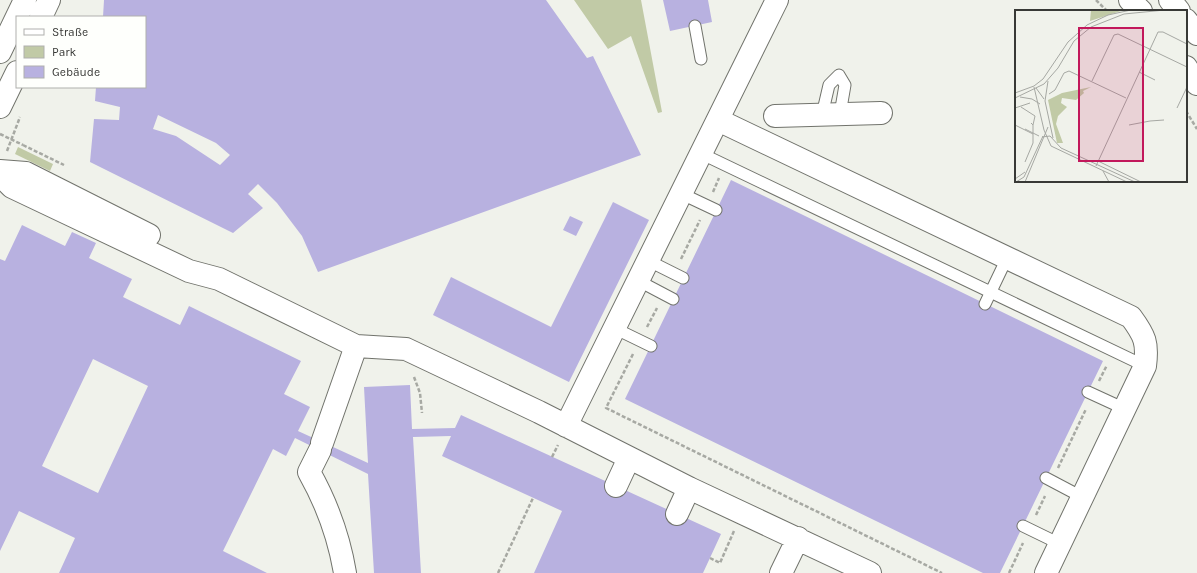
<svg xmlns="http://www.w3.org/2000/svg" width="1197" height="573" font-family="Karla,sans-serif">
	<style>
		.green { fill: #c1caa6 }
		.building { fill: #b8b1e0; fill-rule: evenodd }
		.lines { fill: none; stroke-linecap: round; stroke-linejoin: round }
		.lane-casing { stroke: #71736c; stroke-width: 13 }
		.street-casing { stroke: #71736c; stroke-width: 24 }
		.primary-casing { stroke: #71736c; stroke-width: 24 }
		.path { stroke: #a7a9a3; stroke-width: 2.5; stroke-dasharray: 4 2; stroke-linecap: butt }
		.lane { stroke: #fff; stroke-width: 11 }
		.street { stroke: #fff; stroke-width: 22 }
		.primary { stroke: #fff; stroke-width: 22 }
		.path-bridge { stroke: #a7a9a3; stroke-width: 2.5; stroke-dasharray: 4 2; stroke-linecap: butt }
		.inset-road { fill: none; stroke: #a6a8a3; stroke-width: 1 }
		.view { fill: #c2185b; fill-opacity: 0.15; stroke: #c2185b; stroke-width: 2 }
		.inset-edge { fill: none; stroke: #383936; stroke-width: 2 }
	</style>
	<rect width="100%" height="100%" fill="#f0f2eb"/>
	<path class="green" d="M 574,0 L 641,0 L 662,112 L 658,113 L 631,36 L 608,49 Z
		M 18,147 L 53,164 L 50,171 L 15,154 Z"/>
	<path class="building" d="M 104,0 L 546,0 L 587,58 L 593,56 L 641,155 L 318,272 L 302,236 L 277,203 L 258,184 L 248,194 L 263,208 L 233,233 L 90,162 L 94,119 L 119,120 L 120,107 L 95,101 L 96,87 L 145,87 L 145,17 L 103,17 ZM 158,115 L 216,143 L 230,155 L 220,165 L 176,136 L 153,129 Z
		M 663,0 L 708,0 L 712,22 L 670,31 Z
		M 731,180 L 1103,361 L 1000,573 L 983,573 L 625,399 Z
		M 613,202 L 649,220 L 569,382 L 433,315 L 451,277 L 551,327 Z
		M 570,216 L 583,222 L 576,236 L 563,230 Z
		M 22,225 L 65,246 L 72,232 L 96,243 L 89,258 L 132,279 L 123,297 L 180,325 L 189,306 L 301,361 L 284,394 L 310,407 L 298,431 L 368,463 L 364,387 L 410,385 L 412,429 L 455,428 L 461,415 L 721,534 L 703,573 L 534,573 L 562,511 L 442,456 L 451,436 L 413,437 L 421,573 L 374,573 L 368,474 L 295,438 L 286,456 L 273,449 L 223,551 L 267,573 L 59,573 L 75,538 L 19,511 L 0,551 L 0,259 L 5,261 ZM 93,359 L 148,386 L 98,493 L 42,466 Z"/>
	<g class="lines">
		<defs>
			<path id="lane" d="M 695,26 L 701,59
				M 822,115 L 829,85 L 839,75 L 845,85 L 840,114
				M 700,153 L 1145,366
				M 680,193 L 716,210
				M 647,260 L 683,278
				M 637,280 L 673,299
				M 985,304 L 1007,258
				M 614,328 L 651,346
				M 1088,392 L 1125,409
				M 1046,478 L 1082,497
				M 1023,526 L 1060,544"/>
			<path id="street" d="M 41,17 L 49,0
				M 0,52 L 25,0
				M 0,107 L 17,72
				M 775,116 L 881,113
				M 718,120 L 1131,317 C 1145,336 1148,343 1145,366 L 1046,573
				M 0,171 L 26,173 L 149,235
				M 0,175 L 12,187 L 189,271 L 219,279 L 356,346 L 406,349 L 539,412 L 689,488 L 870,573
				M 566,426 L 777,0
				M 322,443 L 356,346
				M 320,450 L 309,472 C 327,504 339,537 345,573
				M 616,486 L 629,458
				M 677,514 L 689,488
				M 781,573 L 798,538"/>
			<path id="primary" d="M 1130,0 L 1141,11
				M 1170,0 L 1179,11
				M 1186,20 L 1197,34
				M 1186,67 L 1197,84"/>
		</defs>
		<use href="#lane" class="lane-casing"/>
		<use href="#street" class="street-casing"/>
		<use href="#primary" class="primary-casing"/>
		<path class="path" d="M 1096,0 L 1107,11
			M 1186,111 L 1197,129
			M 23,145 L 64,165
			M 7,151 L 20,117
			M 713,192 L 719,178
			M 681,259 L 700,220
			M 647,327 L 657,308
			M 633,354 L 606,408 L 942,573
			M 414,377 L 420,393 L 422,413
			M 1099,381 L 1107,365
			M 552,457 L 558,445
			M 1058,468 L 1086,409
			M 1036,515 L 1045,496
			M 710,558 L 720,563 L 734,531
			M 498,573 L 533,498
			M 1009,573 L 1023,543"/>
		<use href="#lane" class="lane"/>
		<use href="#street" class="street"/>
		<use href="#primary" class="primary"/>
		<path class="path-bridge" d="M 0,134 L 23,145"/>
	</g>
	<g transform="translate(1015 10)">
		<rect width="172" height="172" fill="#f0f2eb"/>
		<path d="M 76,0 L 109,0 L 75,11 ZM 76,77 L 68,81 L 69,83 L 61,90 L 47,88 L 46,93 L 52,97 L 43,106 L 41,114 L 48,133 L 42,133 L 33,90 L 47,83 Z" fill="#c1caa6"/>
		<path class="inset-road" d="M 124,62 L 140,70M 33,71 L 30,91 L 38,128M 77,71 L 99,25 L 103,24 L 172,57M 19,77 L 29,120 L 36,136 L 112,172M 21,78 L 29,89M 0,83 L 19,76 L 28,69 L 53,32 L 72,15 L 93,5 L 116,0M 34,84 L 40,80 L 49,63 L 54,61 L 111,88M 5,87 L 17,89 L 25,94M 0,88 L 29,74 L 43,58 L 59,31 L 76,17 L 109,4 L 150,0M 6,97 L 20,106 L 18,115M 0,98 L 15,93M 162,98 L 172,77M 135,111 L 149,110M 0,115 L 18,124M 114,115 L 135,111M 10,119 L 24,126M 27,127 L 35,126 L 46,138 L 120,172M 83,151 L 126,172M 10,152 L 18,133 L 18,115 L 16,113M 81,156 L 143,22 L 148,22 L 172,34M 88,161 L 94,172M 0,169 L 10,162M 1,172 L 9,167 L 28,126M 10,172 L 33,117"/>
		<path class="view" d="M 64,18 L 128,18 L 128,151 L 64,151 Z"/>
		<rect width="172" height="172" class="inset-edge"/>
	</g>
	<rect x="16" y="16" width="130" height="72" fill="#fefffc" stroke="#afb0ad"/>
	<rect x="24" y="29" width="20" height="6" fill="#ffffff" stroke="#afb0ad"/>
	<text x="52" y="36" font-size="12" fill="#383936">Straße</text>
	<rect x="24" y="46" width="20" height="12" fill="#c1caa6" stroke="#afb0ad"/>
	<text x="52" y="56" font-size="12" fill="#383936">Park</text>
	<rect x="24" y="66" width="20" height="12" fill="#b8b1e0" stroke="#afb0ad"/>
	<text x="52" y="76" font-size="12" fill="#383936">Gebäude</text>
</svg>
